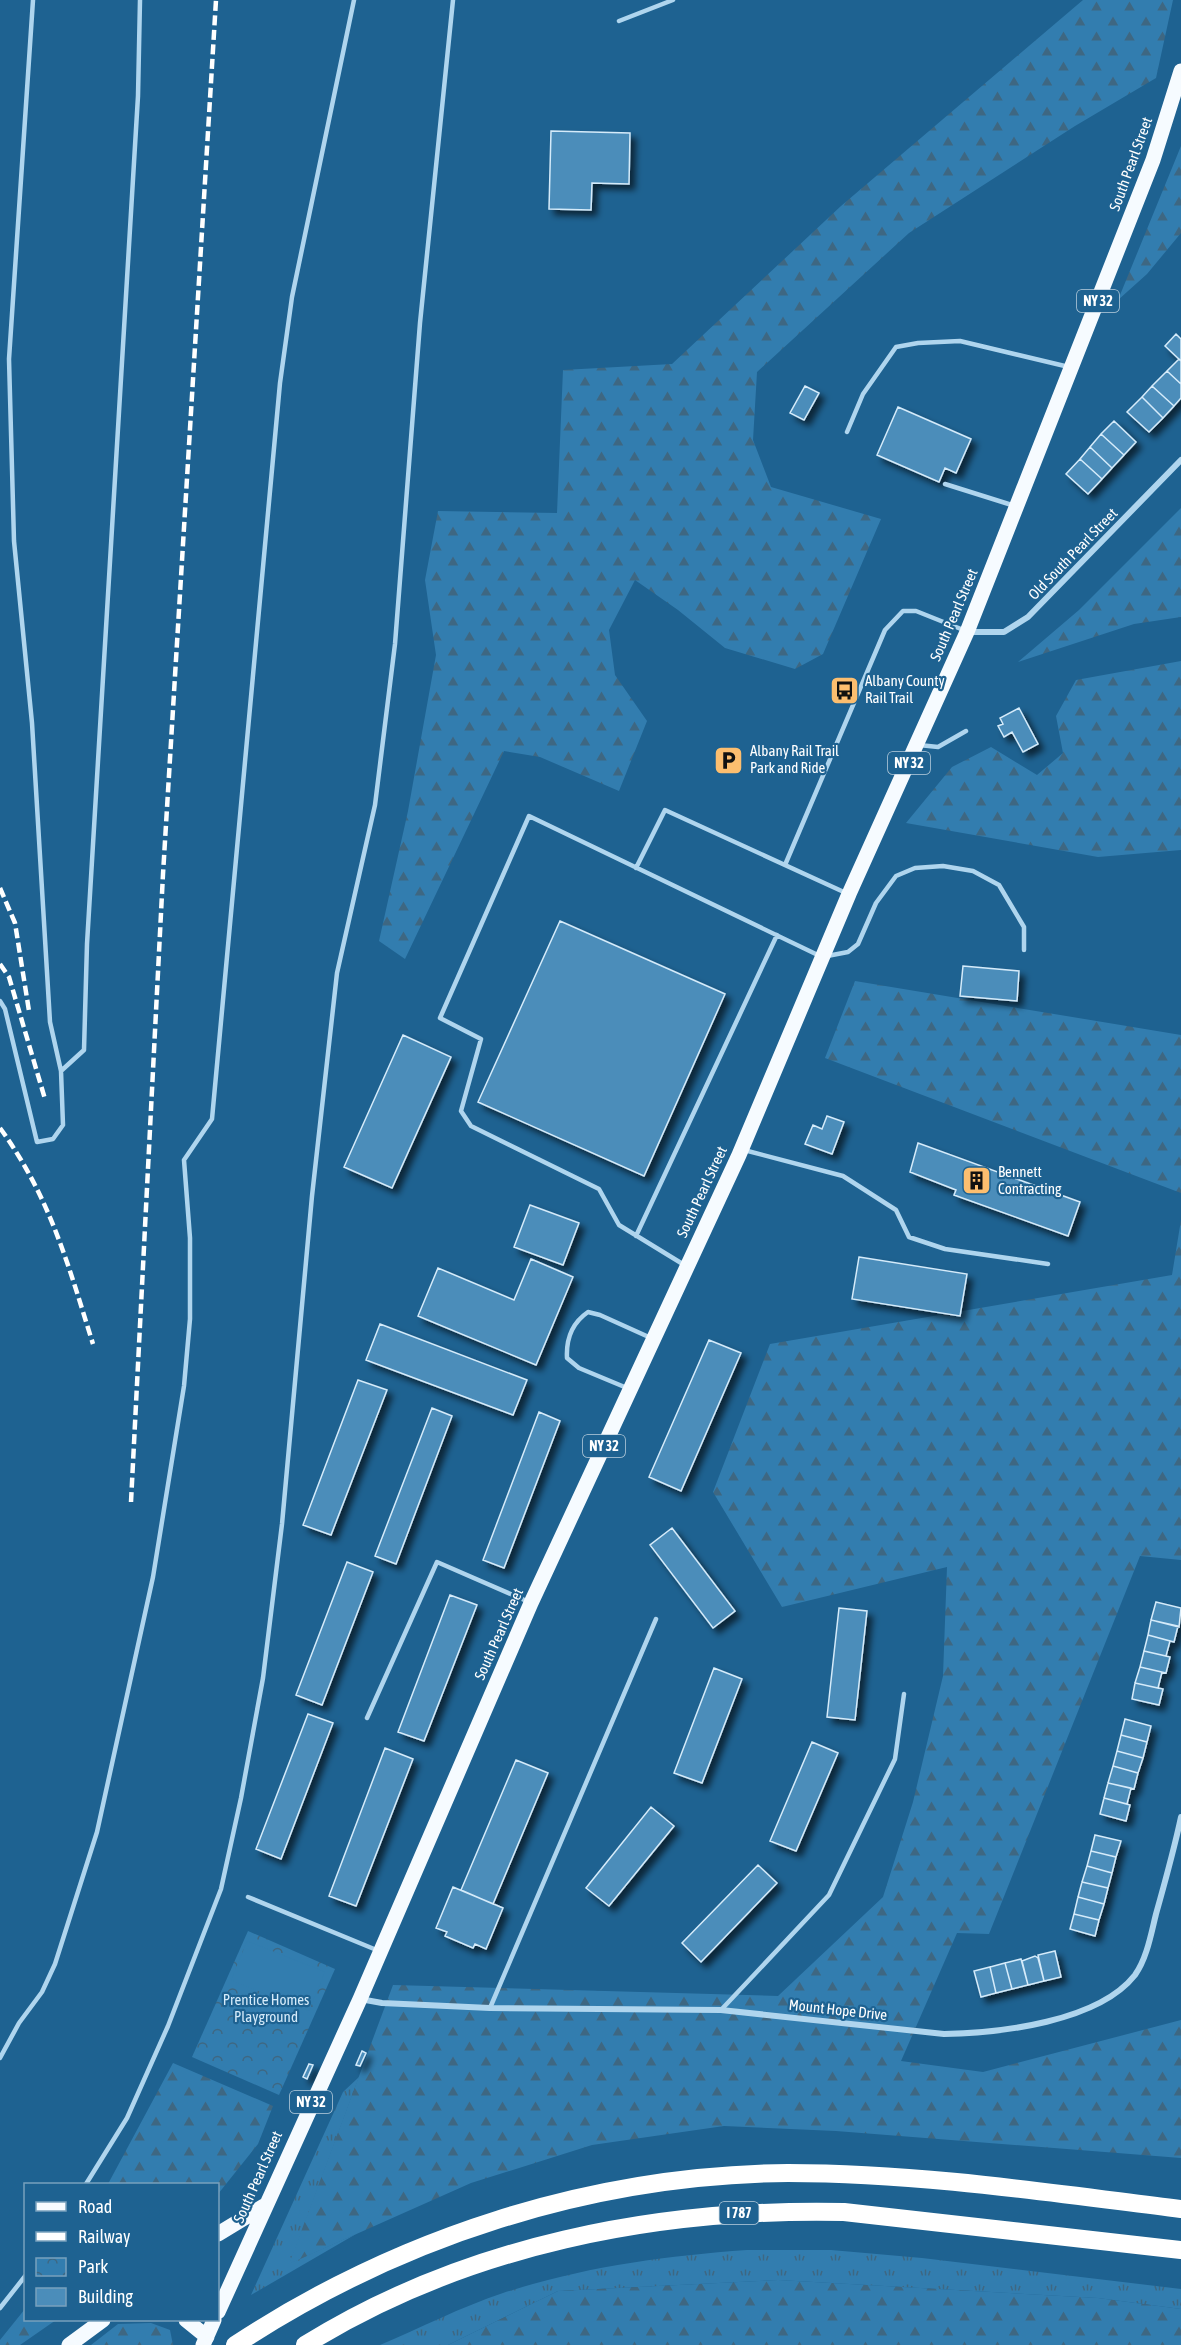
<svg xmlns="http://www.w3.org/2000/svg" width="1181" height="2345" font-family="'Asap Condensed',sans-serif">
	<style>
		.grass { fill: url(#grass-tufts) }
		.forest { fill: url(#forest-firs) }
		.park { fill: url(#park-crowns) }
		.pitch { fill: #327daf }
		.building { fill: #4b8dba; stroke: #d5ebfa; stroke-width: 1.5; filter: url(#shadow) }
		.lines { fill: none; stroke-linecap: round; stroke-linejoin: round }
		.lane { stroke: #afd5ee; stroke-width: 4.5 }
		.street { stroke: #afd5ee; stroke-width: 6 }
		.primary { stroke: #f6fbff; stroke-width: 15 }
		.highway { stroke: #fff; stroke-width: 18 }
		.rail { stroke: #fff; stroke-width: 4.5; stroke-dasharray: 10 4.5; stroke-linecap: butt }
		.labels { text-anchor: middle; stroke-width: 4.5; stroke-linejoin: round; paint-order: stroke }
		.shield { fill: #1e6291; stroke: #bcd0de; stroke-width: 1.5 }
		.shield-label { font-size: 14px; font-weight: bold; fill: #fff }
		.street-label { font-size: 15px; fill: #fff; stroke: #1e6291 }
		.poi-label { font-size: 15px; fill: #fff; stroke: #1e6291; text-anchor: start }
		.park-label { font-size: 15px; fill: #d5ebfa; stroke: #1e6291 }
	</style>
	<defs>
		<pattern id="grass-tufts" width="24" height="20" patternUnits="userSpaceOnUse" patternTransform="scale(1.5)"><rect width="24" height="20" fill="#327daf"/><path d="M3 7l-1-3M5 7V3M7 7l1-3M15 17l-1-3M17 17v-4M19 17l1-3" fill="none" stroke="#3e6782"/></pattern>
		<pattern id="forest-firs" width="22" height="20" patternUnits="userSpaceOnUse" patternTransform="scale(1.5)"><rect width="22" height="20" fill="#327daf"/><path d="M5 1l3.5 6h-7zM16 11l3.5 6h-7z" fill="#3e6782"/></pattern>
		<pattern id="park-crowns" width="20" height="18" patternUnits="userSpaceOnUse" patternTransform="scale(1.5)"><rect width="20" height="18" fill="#327daf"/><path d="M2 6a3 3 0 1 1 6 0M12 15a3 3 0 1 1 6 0" fill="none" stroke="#3e6782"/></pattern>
		<filter id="shadow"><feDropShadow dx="5.5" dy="5.5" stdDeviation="3" flood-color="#0009"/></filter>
	</defs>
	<rect width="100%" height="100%" fill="#1e6291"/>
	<path class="grass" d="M 359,2077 L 290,2263 L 356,2234 L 251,2295 L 343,2092 Z
		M 747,2250 L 831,2250 L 922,2258 L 1181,2289 L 1181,2309 L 1098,2298 L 778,2280 L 558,2291 L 448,2345 L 380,2345 C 420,2328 461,2307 503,2293 C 583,2267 664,2256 747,2250 Z"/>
	<path class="forest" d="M 1083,0 L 1173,0 L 1156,78 L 1075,126 L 909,233 L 757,372 L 753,440 L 771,487 L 881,519 L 823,654 L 795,669 L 725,648 L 678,610 L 635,580 L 609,630 L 615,675 L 647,721 L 619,791 L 540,757 L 504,751 L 405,959 L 379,941 L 408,811 L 436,655 L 425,580 L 438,511 L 557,513 L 563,370 L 672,364 L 841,206 Z
		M 1181,146 L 1181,233 L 1147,274 L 1118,300 Z
		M 1181,508 L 1181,617 L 1134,624 L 1018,662 L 1079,610 Z
		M 1181,661 L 1181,850 L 1098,857 L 906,823 L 952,767 L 991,747 L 1037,775 L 1063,753 L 1056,716 L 1076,680 Z
		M 855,981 L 1181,1035 L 1181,1193 L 825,1058 Z
		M 1181,1220 L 1181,1560 L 1140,1556 L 989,1934 L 957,1933 L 901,2061 L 983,2072 L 1181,2020 L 1181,2158 L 836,2131 L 724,2126 L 592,2145 L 471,2183 L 289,2264 L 393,1985 L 778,1996 L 883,1897 L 913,1802 L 943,1676 L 947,1567 L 782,1607 L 713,1492 L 770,1344 L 1172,1275 Z
		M 173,2063 L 273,2106 L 258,2144 L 218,2194 L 218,2184 L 108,2184 Z
		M 778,2280 L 1098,2298 L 1181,2309 L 1181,2345 L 448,2345 L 558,2291 Z
		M 25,2309 L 26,2320 L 56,2320 L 20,2345 L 0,2345 L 0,2340 Z
		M 151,2323 L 170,2330 L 173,2345 L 91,2345 L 118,2324 Z"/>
	<path class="park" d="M 248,1931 L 335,1969 L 279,2095 L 192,2057 Z"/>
	<path class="pitch" d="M 247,1941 L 325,1972 L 309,2011 L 231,1980 Z"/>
	<path class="building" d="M 551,131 L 630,133 L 629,184 L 592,183 L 591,210 L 549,209 Z
		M 1176,334 L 1181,339 L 1181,361 L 1165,346 Z
		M 1179,359 L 1181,361 L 1181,384 L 1167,371 Z
		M 1167,371 L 1181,384 L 1181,398 L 1174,406 L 1152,386 Z
		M 805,386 L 819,393 L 804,420 L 790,413 Z
		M 1152,386 L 1174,406 L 1163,418 L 1142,397 Z
		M 1142,397 L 1163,418 L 1149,432 L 1127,412 Z
		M 898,407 L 971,439 L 956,473 L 945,468 L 939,482 L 877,455 Z
		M 1114,421 L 1136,442 L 1124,455 L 1101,434 Z
		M 1101,434 L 1124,455 L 1112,468 L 1090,447 Z
		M 1090,447 L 1112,468 L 1102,479 L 1080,459 Z
		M 1080,459 L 1102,479 L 1088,494 L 1066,474 Z
		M 844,680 L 848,682 L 843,696 L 838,694 Z
		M 1019,708 L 1038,744 L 1023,752 L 1012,732 L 1004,737 L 998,726 L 1003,724 L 1000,718 Z
		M 560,921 L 725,994 L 644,1176 L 478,1102 Z
		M 963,966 L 1019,971 L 1017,1001 L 960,996 Z
		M 403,1035 L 451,1057 L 392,1188 L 344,1167 Z
		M 827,1116 L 844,1122 L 832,1154 L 805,1144 L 813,1125 L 822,1129 Z
		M 918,1143 L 1080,1202 L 1068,1236 L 954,1195 L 956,1190 L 910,1172 Z
		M 530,1205 L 579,1223 L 563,1265 L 514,1247 Z
		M 859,1257 L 967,1274 L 960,1316 L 852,1299 Z
		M 531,1259 L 573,1277 L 536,1365 L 418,1316 L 438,1268 L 514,1300 Z
		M 380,1324 L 527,1380 L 513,1415 L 366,1360 Z
		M 709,1340 L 741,1353 L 681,1491 L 649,1477 Z
		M 358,1380 L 387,1390 L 331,1535 L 303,1525 Z
		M 432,1408 L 452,1416 L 396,1564 L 375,1556 Z
		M 539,1412 L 560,1421 L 504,1568 L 483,1560 Z
		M 672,1528 L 735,1611 L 713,1628 L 650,1545 Z
		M 347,1562 L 373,1572 L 322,1705 L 296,1695 Z
		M 450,1595 L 477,1605 L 424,1741 L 398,1732 Z
		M 1156,1602 L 1181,1608 L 1179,1627 L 1151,1620 Z
		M 839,1608 L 867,1611 L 855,1720 L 827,1717 Z
		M 1151,1620 L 1178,1626 L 1174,1642 L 1148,1635 Z
		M 1148,1635 L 1170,1641 L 1166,1656 L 1144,1651 Z
		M 1144,1651 L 1170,1657 L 1166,1673 L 1140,1667 Z
		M 1140,1667 L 1162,1672 L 1158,1688 L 1135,1683 Z
		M 714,1668 L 742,1679 L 702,1783 L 674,1773 Z
		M 1135,1683 L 1163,1689 L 1159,1705 L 1132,1699 Z
		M 308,1714 L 333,1723 L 281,1859 L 256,1849 Z
		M 1125,1719 L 1151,1726 L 1147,1742 L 1121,1735 Z
		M 1121,1735 L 1147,1742 L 1143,1758 L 1117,1751 Z
		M 812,1742 L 838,1753 L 796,1851 L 770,1841 Z
		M 385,1748 L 413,1759 L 356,1906 L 329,1896 Z
		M 1117,1751 L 1143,1758 L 1138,1773 L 1113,1766 Z
		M 516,1760 L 548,1773 L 493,1904 L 461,1890 Z
		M 1113,1766 L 1138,1773 L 1134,1789 L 1108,1783 Z
		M 1108,1783 L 1131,1788 L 1127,1804 L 1104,1798 Z
		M 1104,1798 L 1130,1805 L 1126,1821 L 1100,1814 Z
		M 651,1807 L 674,1826 L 609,1906 L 586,1888 Z
		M 1095,1835 L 1121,1841 L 1116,1857 L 1091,1851 Z
		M 1091,1851 L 1116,1857 L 1112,1873 L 1087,1866 Z
		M 758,1865 L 777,1883 L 701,1962 L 682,1943 Z
		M 1087,1866 L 1112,1873 L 1108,1888 L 1082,1882 Z
		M 1082,1882 L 1108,1888 L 1104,1904 L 1078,1897 Z
		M 453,1887 L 503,1908 L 486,1949 L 475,1944 L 473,1948 L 445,1936 L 447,1932 L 436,1928 Z
		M 1078,1897 L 1104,1904 L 1099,1920 L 1074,1914 Z
		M 1074,1914 L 1099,1920 L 1095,1936 L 1070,1929 Z
		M 1055,1951 L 1061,1977 L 1044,1981 L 1038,1955 Z
		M 1035,1956 L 1038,1958 L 1044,1981 L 1028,1985 L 1022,1961 Z
		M 1021,1959 L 1028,1985 L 1012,1989 L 1005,1963 Z
		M 1005,1963 L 1012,1989 L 996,1993 L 990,1967 Z
		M 990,1967 L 996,1993 L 981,1997 L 974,1971 Z
		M 362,2051 L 366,2053 L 360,2066 L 356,2065 Z
		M 309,2064 L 313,2065 L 307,2079 L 303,2077 Z"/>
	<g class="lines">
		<path class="lane" d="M 33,0 L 9,359 L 14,541 L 32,723 L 50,1022 L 61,1071
			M 619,21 L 673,0
			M 847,432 L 863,394 L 896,347 L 918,343 L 960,341 L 1069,367
			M 945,484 L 1015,506
			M 919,745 L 938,747 L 966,731
			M 785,865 L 885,630 L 903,611 L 916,611 L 966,631
			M 636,868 L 665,810 L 846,893
			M 0,1001 L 5,1009 L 37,1142 L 53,1139 L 63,1125 L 61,1071 L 84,1050 L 87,944 L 138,96 L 140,0
			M 744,1150 L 843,1176 L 896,1210 L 909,1237 L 945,1249 L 1048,1264
			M 636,1236 L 777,935
			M 686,1266 L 619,1225 L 599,1189 L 471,1126 L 461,1111 L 481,1039 L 440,1018 L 529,816 L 822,957 L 848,952 L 858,944 L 876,903 L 896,876 L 915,868 L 943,866 L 973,871 L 999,885 L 1024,927 L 1024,950
			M 627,1388 L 579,1368 L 567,1358 C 566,1339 572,1323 588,1312 L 600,1315 L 651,1338
			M 367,1718 L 437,1562 L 529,1602
			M 248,1897 L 379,1951
			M 490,2008 L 656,1619
			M 721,2010 L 829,1895 L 895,1759 L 904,1694
			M 0,2058 L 19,2023 L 42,1992 L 55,1964 L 97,1832 L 153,1577 L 184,1386 L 190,1319 L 190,1238 L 184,1160 L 212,1119 L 280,383 L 292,297 L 354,0
			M 86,2184 L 127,2118 L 168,2026 L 221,1889 L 241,1798 L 263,1678 L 282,1524 L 312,1196 L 337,973 L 375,805 L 395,644 L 420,323 L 453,0
			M 0,2308 L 26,2275"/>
		<path class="street" d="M 968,632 L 1004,632 L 1028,617 L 1181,460
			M 360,1999 L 382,2003 L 490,2008 L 721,2010 L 944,2034 C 1000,2033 1098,2022 1135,1975 C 1147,1958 1151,1934 1156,1914 C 1165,1882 1174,1850 1181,1817"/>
		<path class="primary" d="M 218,2234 L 264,2206
			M 218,2312 L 360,1999 L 531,1603 L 739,1155 L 849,894 L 967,632 L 1153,160 L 1181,71
			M 186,2320 L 207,2337
			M 69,2345 L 103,2320
			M 203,2345 L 214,2320"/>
		<path class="highway" d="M 235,2345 C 399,2237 591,2175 788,2173 C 919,2173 1051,2193 1181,2209
			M 305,2345 C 466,2245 657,2208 844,2212 L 1181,2250"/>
		<path class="rail" d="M 0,888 L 15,923 L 29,1011
			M 0,964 L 9,977 L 45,1099
			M 0,1128 C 50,1197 68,1264 93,1344
			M 131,1502 L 163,874 L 216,0"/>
	</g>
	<defs>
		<symbol id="bus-square" viewBox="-11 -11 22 22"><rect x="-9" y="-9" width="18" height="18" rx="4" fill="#fcbe6f" stroke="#1e6291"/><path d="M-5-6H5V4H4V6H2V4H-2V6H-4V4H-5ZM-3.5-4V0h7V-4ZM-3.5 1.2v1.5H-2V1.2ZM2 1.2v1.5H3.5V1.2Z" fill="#111"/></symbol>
		<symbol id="parking-square" viewBox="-11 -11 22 22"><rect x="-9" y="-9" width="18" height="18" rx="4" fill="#fcbe6f" stroke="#1e6291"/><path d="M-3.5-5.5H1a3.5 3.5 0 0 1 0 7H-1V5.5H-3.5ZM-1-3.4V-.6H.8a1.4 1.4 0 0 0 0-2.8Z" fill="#111"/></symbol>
		<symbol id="building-square" viewBox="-11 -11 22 22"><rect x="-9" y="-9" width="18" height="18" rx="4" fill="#fcbe6f" stroke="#1e6291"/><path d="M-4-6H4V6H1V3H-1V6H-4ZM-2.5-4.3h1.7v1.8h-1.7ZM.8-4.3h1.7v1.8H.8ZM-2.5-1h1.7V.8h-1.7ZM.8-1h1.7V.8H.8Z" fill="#111"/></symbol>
	</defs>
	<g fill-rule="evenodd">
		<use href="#bus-square" x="828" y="674" width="33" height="33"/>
		<use href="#parking-square" x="712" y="744" width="33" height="33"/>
		<use href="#building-square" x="960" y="1164" width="33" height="33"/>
	</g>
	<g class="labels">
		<g class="shield">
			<rect x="1077" y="290" width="42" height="22" rx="4.5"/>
			<rect x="888" y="752" width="42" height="22" rx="4.5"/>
			<rect x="583" y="1435" width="42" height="22" rx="4.5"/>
			<rect x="290" y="2091" width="42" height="22" rx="4.5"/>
			<rect x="719.5" y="2202" width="39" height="22" rx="4.5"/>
		</g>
		<g class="shield-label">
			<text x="1098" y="306">NY 32</text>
			<text x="909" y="768">NY 32</text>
			<text x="604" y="1451">NY 32</text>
			<text x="311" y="2107">NY 32</text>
			<text x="739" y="2218">I 787</text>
		</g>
		<g class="street-label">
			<text transform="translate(1131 164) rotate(-70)" y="5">South Pearl Street</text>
			<text transform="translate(1073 554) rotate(-46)" y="5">Old South Pearl Street</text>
			<text transform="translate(954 615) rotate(-67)" y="5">South Pearl Street</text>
			<text transform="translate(702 1192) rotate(-65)" y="5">South Pearl Street</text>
			<text transform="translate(499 1634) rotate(-66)" y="5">South Pearl Street</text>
			<text transform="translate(838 2010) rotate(6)" y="5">Mount Hope Drive</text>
			<text transform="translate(258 2177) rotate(-66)" y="5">South Pearl Street</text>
		</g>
		<g class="poi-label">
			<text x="865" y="686">Albany County<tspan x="865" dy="17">Rail Trail</tspan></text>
			<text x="750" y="756">Albany Rail Trail<tspan x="750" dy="17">Park and Ride</tspan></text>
			<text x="998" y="1177">Bennett<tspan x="998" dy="17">Contracting</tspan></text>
		</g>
		<g class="park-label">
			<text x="266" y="2005">Prentice Homes<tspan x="266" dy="17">Playground</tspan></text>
		</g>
	</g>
	<rect x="24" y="2183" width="195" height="138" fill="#1e6291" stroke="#78a1bd" stroke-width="1.5"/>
	<rect x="36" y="2202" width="30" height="9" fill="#f6fbff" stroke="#78a1bd" stroke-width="1.5"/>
	<text x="78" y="2213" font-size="18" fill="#ffffff">Road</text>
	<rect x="36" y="2232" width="30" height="9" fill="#ffffff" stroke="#78a1bd" stroke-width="1.5"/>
	<text x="78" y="2243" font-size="18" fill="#ffffff">Railway</text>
	<rect x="36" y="2258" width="30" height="18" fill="url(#park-crowns)" stroke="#78a1bd" stroke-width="1.5"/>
	<text x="78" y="2273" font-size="18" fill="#ffffff">Park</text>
	<rect x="36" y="2288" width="30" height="18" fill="#4b8dba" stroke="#78a1bd" stroke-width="1.5"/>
	<text x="78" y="2303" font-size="18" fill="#ffffff">Building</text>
</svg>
